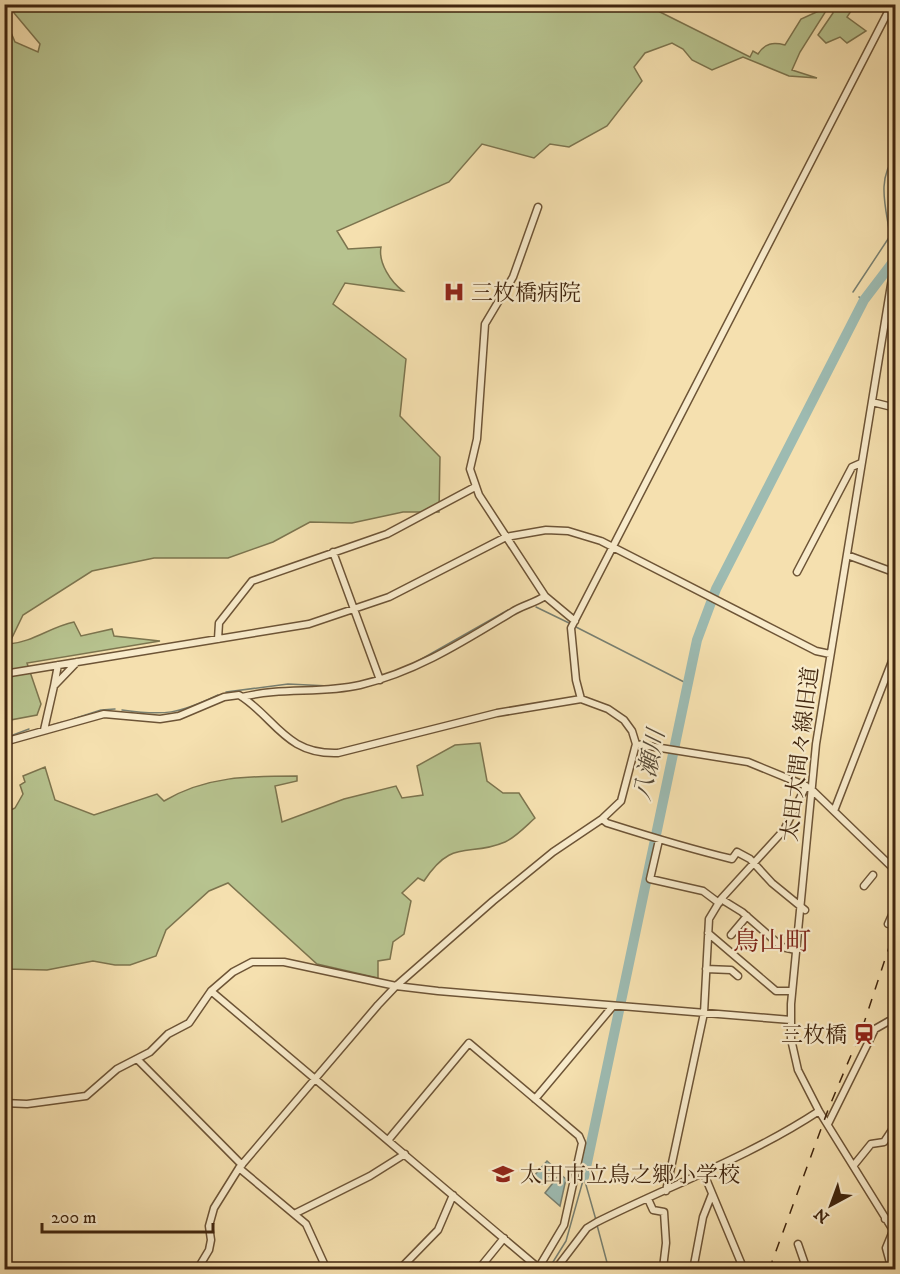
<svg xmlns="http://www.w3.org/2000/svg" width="900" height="1274" font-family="'IM FELL DW Pica','Noto Serif JP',serif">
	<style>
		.green { fill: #b7c38f; stroke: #7c744e; stroke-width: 1.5 }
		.water { fill: #9dbbb2; stroke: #787f70; stroke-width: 1.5 }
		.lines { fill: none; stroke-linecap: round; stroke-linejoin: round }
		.stream { stroke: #787f70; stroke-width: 1.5 }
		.river { stroke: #9dbbb2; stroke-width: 10 }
		.minor-casing { stroke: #6d5436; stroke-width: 9 }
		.minor { stroke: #f8ebcb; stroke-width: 6 }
		.rail { stroke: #40250e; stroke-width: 1.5; stroke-dasharray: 10 10; stroke-linecap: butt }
		.labels { text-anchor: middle; stroke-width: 4.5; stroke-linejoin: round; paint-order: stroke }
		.poi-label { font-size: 22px; fill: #40250e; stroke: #f8ebcb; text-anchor: start }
		.street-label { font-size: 22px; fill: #40250e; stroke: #f8ebcb }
		.water-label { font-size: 24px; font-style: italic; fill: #574a37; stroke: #f8ebcb }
		.quarter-label { font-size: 26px; fill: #7a1f14; stroke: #f8ebcb }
	</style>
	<rect width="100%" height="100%" fill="#f5e0af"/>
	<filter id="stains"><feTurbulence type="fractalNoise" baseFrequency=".00333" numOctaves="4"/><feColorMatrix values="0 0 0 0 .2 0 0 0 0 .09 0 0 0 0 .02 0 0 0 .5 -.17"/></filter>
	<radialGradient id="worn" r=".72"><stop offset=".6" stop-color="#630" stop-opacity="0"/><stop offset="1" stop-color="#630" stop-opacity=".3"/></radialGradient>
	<path class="green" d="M 644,4 L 750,57 L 753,51 L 758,54 C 765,43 773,42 785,45 L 801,19 L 821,10 L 820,5 L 824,5 L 826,11 L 800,52 L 792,70 L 817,78 L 789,76 L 743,57 L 712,70 L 692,60 L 683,49 L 672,43 L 645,53 L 634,67 L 642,81 L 607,126 L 569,147 L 550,144 L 534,158 L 482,144 L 449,182 L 337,231 L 348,249 L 381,247 C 378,263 391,282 403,291 L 345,283 L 333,304 L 406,359 L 400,416 L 440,457 L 439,512 L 403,512 L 352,523 L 310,522 L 273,542 L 228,558 L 154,558 L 92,571 L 23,615 L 9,644 C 33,642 50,627 74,622 L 81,636 L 112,629 L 114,636 L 160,641 L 27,663 L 41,704 L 37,715 L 5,721 L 4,16 L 15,42 L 38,52 L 40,44 L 14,13 L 13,5 Z
		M 832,5 L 855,5 L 847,17 L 866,31 L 847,43 L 840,37 L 826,43 L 818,35 L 833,13 Z
		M 480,743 L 487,781 L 503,793 L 519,793 L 535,818 C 526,826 516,837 505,842 C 468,858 453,837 424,881 L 418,878 L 402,893 L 411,901 L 404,934 L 393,942 L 390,959 L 378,961 L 378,978 L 317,964 L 228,883 L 209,891 L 166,930 L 156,956 L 130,965 L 115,965 L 93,961 L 47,970 L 5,969 L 5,813 L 15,808 L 23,794 L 20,785 L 25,782 L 23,776 L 45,767 L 55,800 L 94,815 L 157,794 L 164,801 C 206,776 249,776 297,776 L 297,781 L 275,786 L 282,822 L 344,799 L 396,786 L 402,798 L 423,795 L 417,766 L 455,745 Z"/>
	<path class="water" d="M 547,1161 L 555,1168 L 542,1184 L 533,1177 Z
		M 560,1174 L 566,1179 L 560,1206 L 545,1193 Z"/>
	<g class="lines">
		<path class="stream" d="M 892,4 L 896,14
			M 853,292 L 890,236 C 886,207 876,179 896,155
			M 859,297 L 864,300
			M 536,607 L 569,623
			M 576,627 L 688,684
			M 411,665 L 508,610
			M 226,692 L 288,684 L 329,686
			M 122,710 C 165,716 178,714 218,695
			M 73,719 L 101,710 L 115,709
			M 52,725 L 63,722
			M 13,735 L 29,729
			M 4,739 L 7,738
			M 584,1178 L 596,1220
			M 597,1225 L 609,1270
			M 548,1270 L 566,1241 L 584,1177"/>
		<path class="river" d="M 584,1177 L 697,640 L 716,589 L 864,300 L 896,258"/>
		<defs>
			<path id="minor" d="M 538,207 L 513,277 L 485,324 L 477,439 L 470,469 L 479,495 L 545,596 L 575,621
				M 896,254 L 816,744 L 791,1004 L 791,1039 L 798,1070 L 819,1111 L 896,1235
				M 872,402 L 896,408
				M 333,552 L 380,680
				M 847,555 L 896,573
				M 797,572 L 852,467 L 861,463
				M 218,639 L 219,623 L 252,581 L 387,534 L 475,487
				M 58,665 L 54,686 L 77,662
				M 4,674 L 309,624 L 389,597 L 506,537 L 546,530 L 568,531 L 601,541 L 771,628 L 816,651 L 830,654
				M 242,697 C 283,687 320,694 360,685 C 416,672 464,641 512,612 C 523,605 535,603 545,596
				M 44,730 L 54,686
				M 4,742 L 104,714 L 160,719 L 179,716 L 224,697 L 239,695 C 275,717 285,755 338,753 L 497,713 L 581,699
				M 636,744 L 748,762 L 804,785 L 811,789 L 896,871
				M 834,811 L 896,651
				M 602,819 L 607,823 C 648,836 690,849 732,859 L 737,852 L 750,859 L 772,883 L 805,910
				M 659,840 L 650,879 L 703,891 L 719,903
				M 864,886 L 873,875
				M 721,899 L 742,912 L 782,947 L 796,950
				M 888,924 L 896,906
				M 708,933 L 776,991 L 792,991
				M 731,935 L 747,916
				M 706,969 L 731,970 L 738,976
				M 211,991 L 541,1270
				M 137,1059 L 242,1165
				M 535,1099 L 613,1006
				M 4,1103 L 27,1104 L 86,1096 L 117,1069 L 150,1052 L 168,1034 L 189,1023 L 211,991 L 233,972 L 252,962 L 284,962 L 396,986 L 438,991 L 791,1020
				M 828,1124 L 875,1029 L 889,1021 L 896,1021
				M 389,1139 L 469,1043 L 579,1136 L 582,1143 L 564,1225 L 539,1267
				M 854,1165 L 871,1144 L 884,1142 L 896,1124
				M 239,1168 L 306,1224 L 327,1270
				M 704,1174 L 744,1270
				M 666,1191 L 704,1013 L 709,919 L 721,899 L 784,830 L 806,786
				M 648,1199 L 653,1210 L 664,1212 L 666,1243 L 663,1268
				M 296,1213 L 370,1176 L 405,1154
				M 885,1219 L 896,1218
				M 4,1238 L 8,1270
				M 798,1244 L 807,1270
				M 197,1270 L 209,1250 L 211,1240 L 209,1226 L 214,1208 L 239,1168 L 378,1005 L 396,986 L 493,901 L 553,852 L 602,819 L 621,801 L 636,744 L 632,731 L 624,720 L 608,709 L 581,699 L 576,680 L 571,628 L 890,8
				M 399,1270 L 438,1230 L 453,1195
				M 478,1270 L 504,1238
				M 555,1270 L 587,1228 L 597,1222 C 671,1185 749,1157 819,1111
				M 693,1270 L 703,1217 L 712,1194
				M 892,1270 L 886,1248 L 893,1231"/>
		</defs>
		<use href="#minor" class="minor-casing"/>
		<use href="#minor" class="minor"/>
		<path class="rail" d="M 769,1270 L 828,1110 L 862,1029 L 896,926"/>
	</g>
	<defs>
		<symbol id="hospital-bare" viewBox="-9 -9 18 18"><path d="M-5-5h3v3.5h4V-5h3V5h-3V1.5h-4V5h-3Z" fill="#8f2418" stroke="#f8ebcb" stroke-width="2.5" paint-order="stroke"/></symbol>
		<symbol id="station-bare" viewBox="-9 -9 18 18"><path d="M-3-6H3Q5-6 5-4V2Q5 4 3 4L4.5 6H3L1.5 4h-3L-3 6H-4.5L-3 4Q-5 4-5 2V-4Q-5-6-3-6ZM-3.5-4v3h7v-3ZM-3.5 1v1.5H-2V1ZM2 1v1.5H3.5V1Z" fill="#8f2418" stroke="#f8ebcb" stroke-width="2.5" paint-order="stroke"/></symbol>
		<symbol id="school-bare" viewBox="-9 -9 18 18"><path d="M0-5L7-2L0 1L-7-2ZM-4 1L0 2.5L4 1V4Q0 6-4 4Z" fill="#8f2418" stroke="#f8ebcb" stroke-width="2.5" paint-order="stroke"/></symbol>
	</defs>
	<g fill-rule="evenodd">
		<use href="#hospital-bare" x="439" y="277" width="30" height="30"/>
		<use href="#station-bare" x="849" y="1019" width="30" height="30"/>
		<use href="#school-bare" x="488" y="1159" width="30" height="30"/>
	</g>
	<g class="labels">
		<g class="poi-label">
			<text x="471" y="300">三枚橋病院</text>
			<text x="847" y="1042" text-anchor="end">三枚橋</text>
			<text x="520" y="1182">太田市立鳥之郷小学校</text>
		</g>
		<g class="street-label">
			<text transform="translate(799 754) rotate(-83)" y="8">太田大間々線旧道</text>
		</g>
		<g class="water-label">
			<text transform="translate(649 765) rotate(-78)" y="8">八瀬川</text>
		</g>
		<g class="quarter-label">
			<text x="772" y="950">鳥山町</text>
		</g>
	</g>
	<rect width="900" height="1274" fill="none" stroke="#f5e0af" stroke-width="24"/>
	<rect x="6" y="6" width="888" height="1262" fill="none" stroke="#40250e" stroke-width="3"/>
	<rect x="12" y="12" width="876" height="1250" fill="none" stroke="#40250e" stroke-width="1.5"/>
	<g transform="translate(831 1205) rotate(221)" stroke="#f8ebcb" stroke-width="4.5" paint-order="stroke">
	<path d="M0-4.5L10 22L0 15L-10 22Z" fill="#40250e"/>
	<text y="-9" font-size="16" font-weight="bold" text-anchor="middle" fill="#40250e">N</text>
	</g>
	<path d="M42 1223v9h171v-9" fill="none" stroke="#40250e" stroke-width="3"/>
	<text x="51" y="1223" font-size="18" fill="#40250e" stroke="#f8ebcb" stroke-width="4.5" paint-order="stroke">200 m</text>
	<rect width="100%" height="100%" filter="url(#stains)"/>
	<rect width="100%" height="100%" fill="url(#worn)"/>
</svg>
